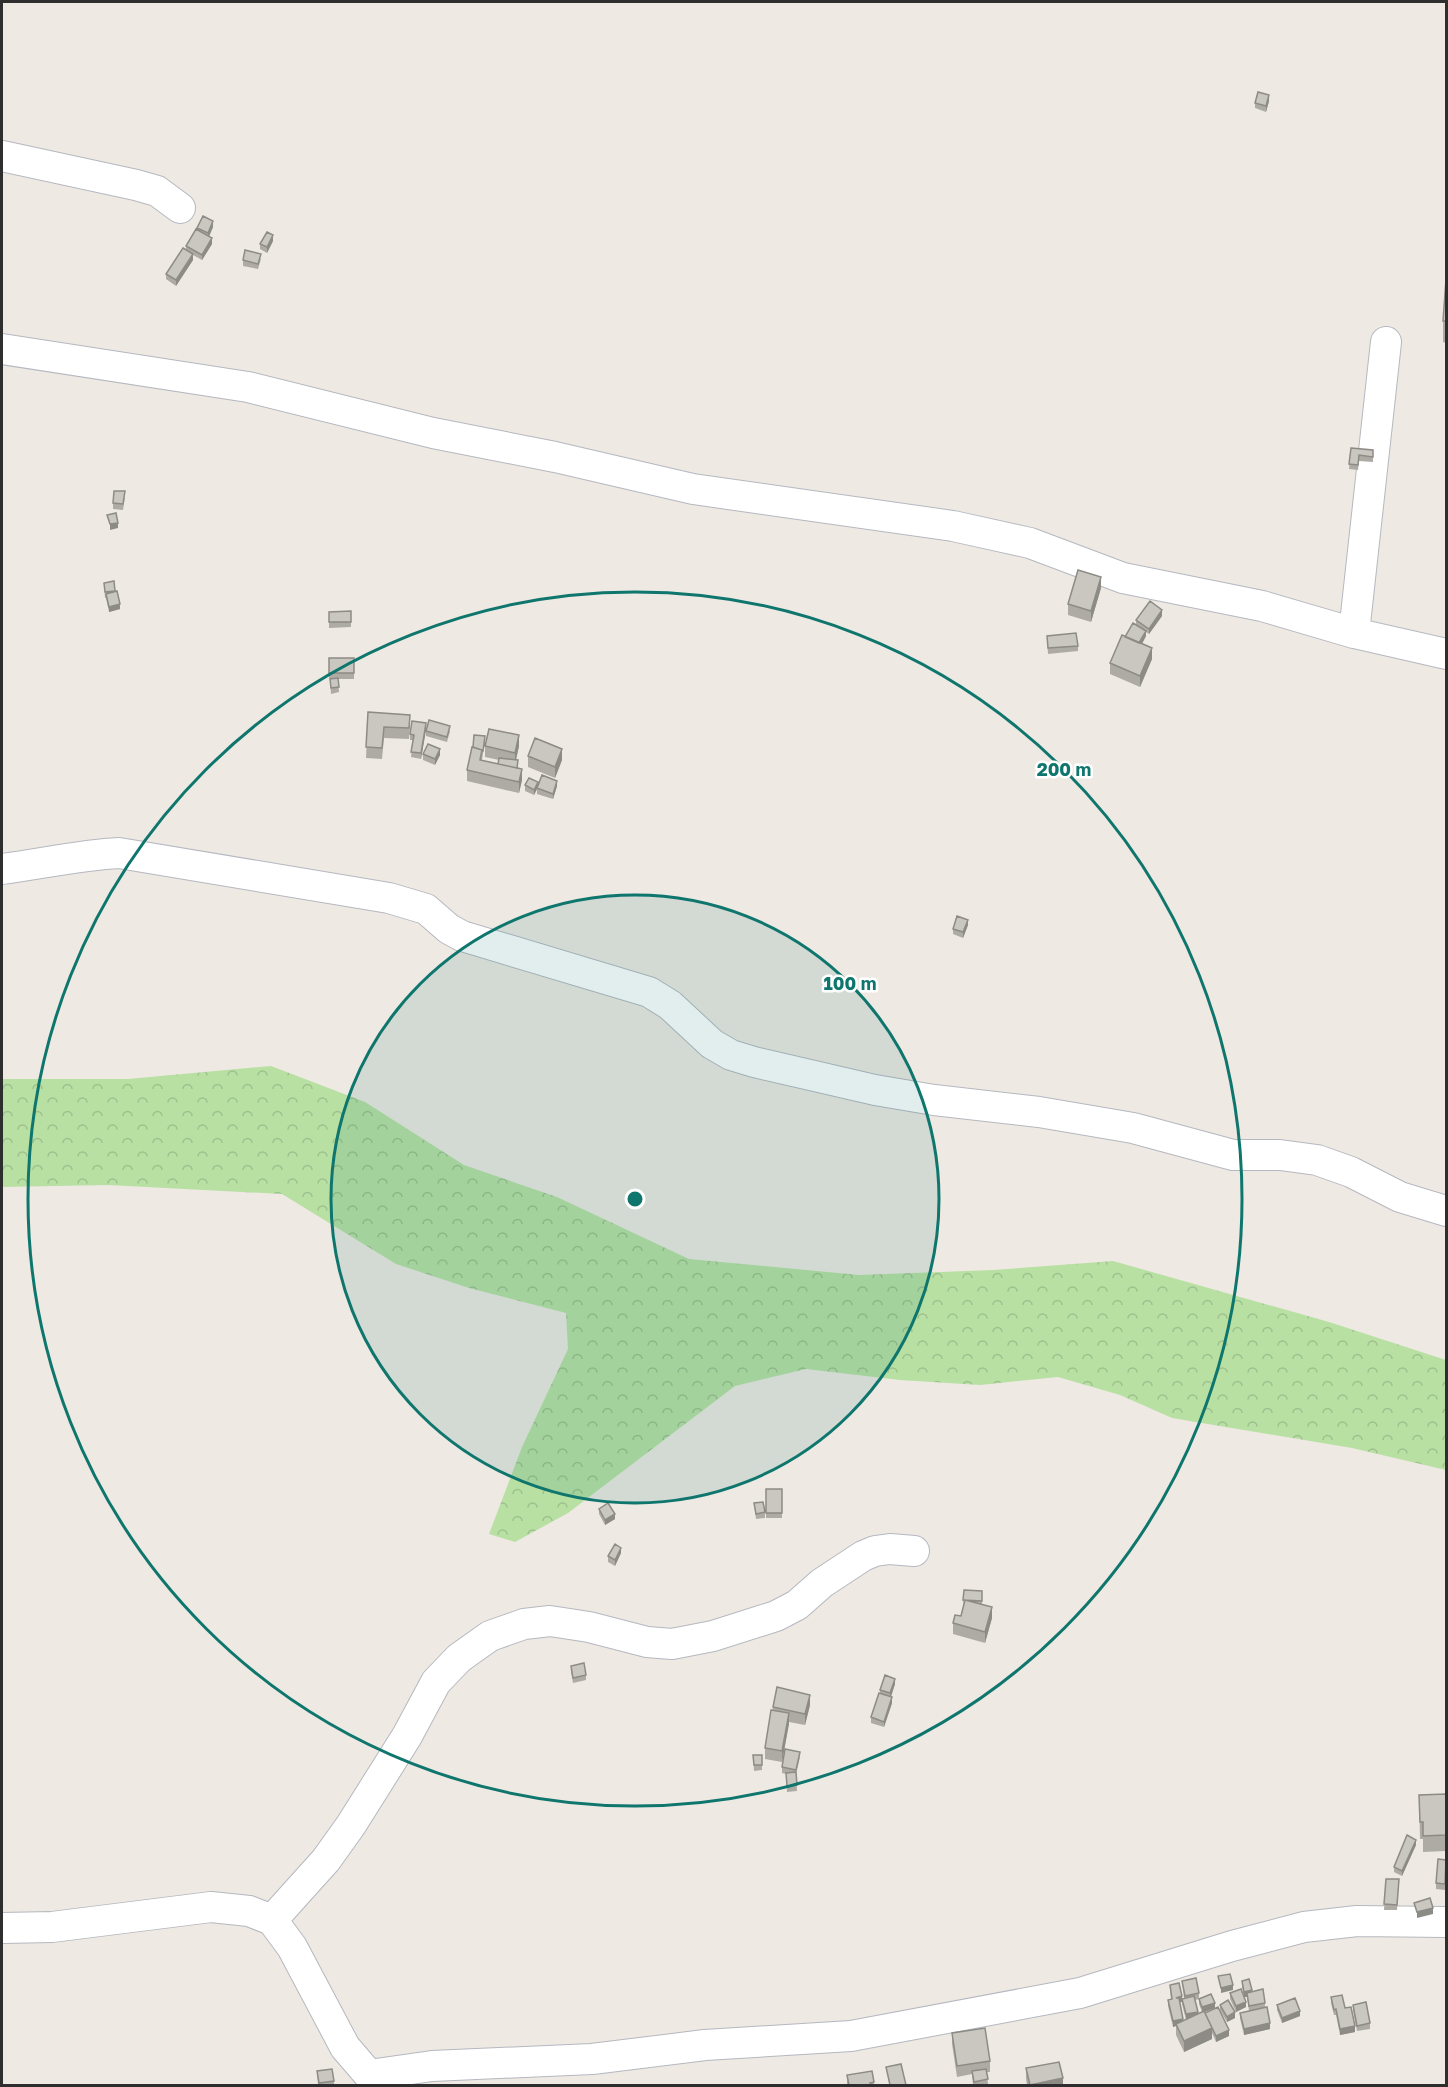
<svg xmlns="http://www.w3.org/2000/svg" width="1448" height="2087" font-family="'Golos Text',sans-serif">
	<style>
		.forest { fill: url(#forest-crowns) }
		.lines { fill: none; stroke-linecap: round; stroke-linejoin: round }
		.minor-casing { stroke: #b5b8c0; stroke-width: 32 }
		.minor { stroke: #fff; stroke-width: 30 }
		.wall { fill: #aeaba5 }
		.shaded-wall { fill: #8d8b86 }
		.building { fill: #cac7c0; stroke: #8d8b86; stroke-width: 1.5 }
		.ring { fill: none; stroke: #0f766e; stroke-width: 3 }
		.centre { fill: #0f766e; stroke: #fff; stroke-width: 3 }
		.ring-label { font-size: 18px; text-anchor: middle; font-weight: bold; fill: #0f766e; stroke: #fff; stroke-width: 5; stroke-linejoin: round; paint-order: stroke }
	</style>
	<defs>
		<pattern id="forest-crowns" width="20" height="18" patternUnits="userSpaceOnUse" patternTransform="scale(1.5)"><rect width="20" height="18" fill="#b8e0a3"/><path d="M2 6a3 3 0 1 1 6 0M12 15a3 3 0 1 1 6 0" fill="none" stroke="#9ec08d"/></pattern>
	</defs>
	<rect width="100%" height="100%" fill="#eee9e2"/>
	<path class="forest" d="M 271,1066 L 365,1102 L 464,1165 L 557,1197 L 689,1259 L 859,1275 L 994,1270 L 1113,1261 L 1329,1322 L 1446,1360 L 1446,1470 L 1352,1448 L 1172,1418 L 1120,1395 L 1058,1377 L 980,1385 L 900,1380 L 806,1369 L 735,1386 L 568,1513 L 515,1542 L 489,1534 L 522,1447 L 568,1349 L 566,1313 L 469,1288 L 396,1264 L 282,1194 L 108,1185 L 2,1187 L 2,1079 L 128,1079 Z"/>
	<g class="lines">
		<defs>
			<path id="minor" d="M 2,156 L 136,185 L 157,191 L 180,208
				M 2,349 L 248,387 L 433,433 L 555,457 L 693,489 L 953,526 L 1030,543 L 1123,578 L 1262,606 L 1354,633 L 1446,654
				M 1354,633 L 1386,342
				M 2,869 C 41,864 79,855 119,853 L 389,898 L 426,909 L 449,929 L 462,936 L 649,992 L 670,1005 L 712,1044 L 731,1055 L 754,1062 L 875,1090 L 934,1100 L 1039,1112 L 1133,1128 L 1233,1155 L 1280,1155 L 1317,1160 L 1351,1172 L 1400,1197 L 1446,1211
				M 272,1920 L 326,1860 L 351,1825 L 407,1736 L 436,1682 L 459,1658 L 490,1636 L 524,1624 L 550,1621 L 589,1627 L 647,1642 L 672,1644 L 713,1636 L 776,1616 L 797,1605 L 822,1583 L 863,1556 L 875,1551 L 890,1549 L 914,1551
				M 2,1928 L 52,1927 L 211,1907 L 249,1911 L 272,1920 L 292,1947 L 345,2047 L 369,2075 L 432,2066 L 592,2059 L 705,2045 L 851,2036 L 1080,1993 L 1232,1946 L 1304,1927 L 1357,1921 L 1446,1922"/>
		</defs>
		<use href="#minor" class="minor-casing"/>
		<use href="#minor" class="minor"/>
	</g>
	<path class="wall" d="M 1269,101 L 1266,112 L 1255,108 L 1255,103 Z
		M 213,227 L 209,237 L 212,244 L 202,260 L 193,255 L 193,260 L 176,286 L 166,279 L 166,274 L 186,250 L 186,246 L 197,230 L 197,228 Z
		M 273,241 L 267,253 L 260,249 L 260,244 Z
		M 261,259 L 258,269 L 243,266 L 243,260 Z
		M 1446,279 L 1446,343 L 1443,342 L 1443,321 Z
		M 1351,448 L 1373,450 L 1373,462 L 1359,461 L 1358,470 L 1349,469 Z
		M 125,497 L 123,510 L 113,509 L 113,503 Z
		M 104,583 L 115,592 L 120,609 L 109,612 L 106,598 L 105,598 Z
		M 1101,588 L 1091,622 L 1068,615 L 1068,604 Z
		M 351,611 L 351,627 L 329,628 L 329,612 Z
		M 1162,616 L 1149,634 L 1146,632 L 1146,636 L 1142,644 L 1152,659 L 1140,687 L 1110,674 L 1110,663 L 1125,637 L 1136,625 L 1136,620 Z
		M 1047,636 L 1078,646 L 1078,651 L 1048,654 Z
		M 329,658 L 354,658 L 354,679 L 338,679 L 339,692 L 331,694 L 330,679 L 334,679 L 329,679 Z
		M 368,712 L 410,726 L 409,739 L 384,738 L 382,759 L 366,758 Z
		M 426,730 L 450,731 L 447,742 L 426,736 L 426,731 L 421,759 L 411,757 L 413,740 L 410,740 L 410,734 Z
		M 485,741 L 482,760 L 498,764 L 499,760 L 485,757 L 485,746 L 519,746 L 516,760 L 522,780 L 519,793 L 467,781 L 467,770 Z
		M 423,754 L 440,755 L 435,765 L 423,760 Z
		M 528,756 L 562,760 L 555,778 L 528,767 Z
		M 525,785 L 538,785 L 557,786 L 553,799 L 537,794 L 537,789 L 534,795 L 525,791 Z
		M 968,925 L 963,938 L 953,934 L 953,929 Z
		M 766,1489 L 782,1489 L 782,1518 L 766,1518 Z
		M 754,1503 L 765,1512 L 765,1518 L 756,1519 Z
		M 599,1509 L 615,1519 L 605,1525 L 599,1514 Z
		M 621,1553 L 615,1566 L 608,1562 L 608,1556 Z
		M 982,1591 L 982,1604 L 992,1618 L 985,1643 L 953,1634 L 953,1623 L 961,1616 L 964,1605 L 963,1600 Z
		M 571,1666 L 586,1675 L 586,1680 L 573,1683 L 571,1671 Z
		M 895,1684 L 891,1697 L 892,1703 L 884,1727 L 871,1723 L 871,1717 L 880,1694 L 880,1690 Z
		M 810,1705 L 805,1725 L 789,1722 L 782,1762 L 765,1759 L 765,1748 L 773,1707 Z
		M 753,1755 L 762,1755 L 762,1770 L 754,1771 Z
		M 800,1757 L 796,1774 L 797,1791 L 787,1792 L 786,1774 L 782,1773 L 782,1767 Z
		M 1446,1794 L 1446,1851 L 1423,1852 L 1423,1839 L 1420,1839 L 1419,1795 Z
		M 1416,1845 L 1402,1876 L 1394,1872 L 1394,1867 Z
		M 1446,1860 L 1445,1890 L 1436,1889 L 1436,1883 Z
		M 1386,1879 L 1399,1879 L 1397,1910 L 1384,1910 Z
		M 1182,1981 L 1199,1993 L 1199,1999 L 1195,2000 L 1198,2014 L 1202,2012 L 1199,2004 L 1199,1999 L 1215,2008 L 1204,2012 L 1229,2036 L 1216,2042 L 1212,2033 L 1212,2039 L 1184,2052 L 1176,2035 L 1176,2026 L 1173,2027 L 1168,2006 L 1168,2000 L 1171,1999 L 1170,1985 L 1182,2002 L 1179,2002 L 1183,2021 L 1186,2020 L 1182,2004 L 1182,1999 L 1184,1998 Z
		M 1242,1981 L 1252,1992 L 1265,2003 L 1265,2007 L 1270,2029 L 1244,2035 L 1240,2018 L 1240,2013 L 1249,2011 L 1247,1997 L 1244,1997 L 1246,2007 L 1236,2012 L 1230,1999 L 1230,1993 L 1244,1997 L 1242,1987 Z
		M 1331,1997 L 1345,2008 L 1355,2032 L 1340,2035 L 1336,2015 L 1334,2015 L 1331,2003 Z
		M 1220,2005 L 1235,2018 L 1227,2022 L 1220,2010 Z
		M 1277,2005 L 1300,2016 L 1282,2023 L 1277,2010 Z
		M 1353,2005 L 1370,2023 L 1370,2029 L 1357,2031 L 1353,2010 Z
		M 952,2033 L 990,2061 L 990,2072 L 987,2072 L 988,2085 L 973,2085 L 972,2074 L 957,2077 L 952,2044 Z
		M 1026,2068 L 1063,2085 L 1027,2085 L 1026,2079 Z
		M 317,2071 L 334,2081 L 334,2085 L 318,2085 Z
		M 847,2075 L 874,2082 L 874,2085 L 847,2085 Z"/>
	<path class="shaded-wall" d="M 1269,95 L 1269,101 L 1266,112 L 1266,106 Z
		M 213,221 L 213,227 L 208,238 L 208,233 Z
		M 273,235 L 273,241 L 267,253 L 267,247 Z
		M 212,238 L 212,244 L 202,260 L 202,255 Z
		M 193,254 L 193,260 L 176,286 L 176,280 Z
		M 118,523 L 118,528 L 110,530 L 110,524 Z
		M 1101,577 L 1101,588 L 1091,622 L 1091,611 Z
		M 120,604 L 120,609 L 109,612 L 109,607 Z
		M 1162,610 L 1162,616 L 1149,634 L 1149,629 Z
		M 1146,631 L 1146,636 L 1138,651 L 1138,645 Z
		M 1152,648 L 1152,659 L 1140,687 L 1140,676 Z
		M 426,723 L 426,729 L 421,759 L 421,753 Z
		M 519,735 L 519,746 L 515,764 L 515,753 Z
		M 440,749 L 440,755 L 435,765 L 435,759 Z
		M 562,749 L 562,760 L 555,778 L 555,767 Z
		M 522,769 L 522,780 L 519,793 L 519,782 Z
		M 557,781 L 557,786 L 553,799 L 553,794 Z
		M 538,782 L 538,787 L 534,795 L 534,790 Z
		M 968,920 L 968,925 L 963,938 L 963,932 Z
		M 615,1514 L 615,1519 L 605,1525 L 605,1520 Z
		M 621,1548 L 621,1553 L 615,1566 L 615,1560 Z
		M 992,1607 L 992,1618 L 985,1643 L 985,1632 Z
		M 895,1679 L 895,1684 L 890,1699 L 890,1693 Z
		M 810,1695 L 810,1705 L 805,1725 L 805,1714 Z
		M 892,1697 L 892,1703 L 884,1727 L 884,1722 Z
		M 789,1713 L 789,1724 L 782,1762 L 782,1751 Z
		M 1416,1840 L 1416,1845 L 1402,1876 L 1402,1871 Z
		M 1433,1908 L 1433,1914 L 1417,1918 L 1417,1912 Z
		M 1233,1985 L 1233,1990 L 1221,1993 L 1221,1988 Z
		M 1252,1990 L 1252,1995 L 1247,1993 L 1247,1997 L 1244,1997 L 1244,1992 Z
		M 1182,1996 L 1182,2002 L 1176,2003 L 1176,1998 Z
		M 1246,2002 L 1246,2007 L 1236,2012 L 1236,2006 Z
		M 1215,2003 L 1215,2008 L 1202,2013 L 1202,2007 Z
		M 1300,2011 L 1300,2016 L 1282,2023 L 1282,2018 Z
		M 1198,2012 L 1198,2017 L 1186,2020 L 1186,2014 Z
		M 1235,2012 L 1235,2018 L 1227,2022 L 1227,2017 Z
		M 1183,2019 L 1183,2025 L 1176,2024 L 1176,2026 L 1173,2027 L 1173,2021 Z
		M 1270,2023 L 1270,2029 L 1244,2035 L 1244,2029 Z
		M 1355,2026 L 1355,2032 L 1340,2035 L 1340,2029 Z
		M 1212,2028 L 1212,2039 L 1184,2052 L 1184,2041 Z
		M 1229,2030 L 1229,2036 L 1216,2042 L 1216,2036 Z
		M 1063,2078 L 1063,2085 L 1030,2085 Z"/>
	<path class="building" d="M 1258,92 L 1269,95 L 1266,106 L 1255,103 Z
		M 203,216 L 213,221 L 208,233 L 197,228 Z
		M 196,229 L 212,238 L 202,255 L 186,246 Z
		M 267,232 L 273,235 L 267,247 L 260,244 Z
		M 183,248 L 193,254 L 176,280 L 166,274 Z
		M 245,250 L 261,254 L 258,264 L 243,260 Z
		M 1446,279 L 1446,321 L 1443,321 Z
		M 1351,448 L 1373,450 L 1373,457 L 1359,455 L 1358,465 L 1349,464 Z
		M 114,491 L 125,491 L 123,504 L 113,503 Z
		M 116,513 L 118,523 L 110,524 L 107,515 Z
		M 1078,570 L 1101,577 L 1091,611 L 1068,604 Z
		M 114,581 L 115,591 L 105,592 L 104,583 Z
		M 117,591 L 120,604 L 109,607 L 106,594 Z
		M 1150,601 L 1162,610 L 1149,629 L 1136,620 Z
		M 351,611 L 351,622 L 329,622 L 329,612 Z
		M 1133,623 L 1146,631 L 1139,643 L 1125,637 Z
		M 1076,633 L 1078,646 L 1048,648 L 1047,636 Z
		M 1122,635 L 1152,648 L 1140,676 L 1110,663 Z
		M 329,658 L 354,658 L 354,673 L 329,673 Z
		M 338,678 L 339,687 L 331,688 L 330,679 Z
		M 368,712 L 410,715 L 409,728 L 384,727 L 382,748 L 366,747 Z
		M 429,720 L 450,726 L 447,737 L 426,731 Z
		M 412,721 L 426,723 L 421,753 L 411,752 L 414,735 L 410,734 Z
		M 489,729 L 519,735 L 515,753 L 485,746 Z
		M 474,735 L 485,736 L 483,751 L 482,751 L 482,750 L 473,747 Z
		M 535,738 L 562,749 L 555,767 L 528,756 Z
		M 428,744 L 440,749 L 435,759 L 423,754 Z
		M 472,747 L 482,750 L 480,760 L 522,769 L 519,782 L 467,770 Z
		M 499,758 L 518,760 L 517,768 L 498,764 Z
		M 542,775 L 557,781 L 553,794 L 537,788 Z
		M 529,778 L 538,782 L 534,790 L 525,785 Z
		M 957,916 L 968,920 L 963,932 L 953,929 Z
		M 766,1489 L 782,1489 L 782,1513 L 766,1513 Z
		M 763,1502 L 765,1512 L 756,1514 L 754,1503 Z
		M 608,1503 L 615,1514 L 605,1520 L 599,1509 Z
		M 615,1544 L 621,1548 L 615,1560 L 608,1556 Z
		M 964,1590 L 982,1591 L 982,1601 L 963,1600 Z
		M 965,1600 L 992,1607 L 985,1632 L 953,1623 L 955,1615 L 961,1616 Z
		M 584,1663 L 586,1675 L 573,1678 L 571,1666 Z
		M 885,1675 L 895,1679 L 890,1693 L 880,1690 Z
		M 777,1687 L 810,1695 L 805,1714 L 773,1707 Z
		M 879,1693 L 892,1697 L 884,1722 L 871,1717 Z
		M 771,1710 L 789,1713 L 782,1751 L 765,1748 Z
		M 785,1749 L 800,1752 L 796,1770 L 782,1767 Z
		M 753,1755 L 762,1755 L 762,1765 L 754,1765 Z
		M 796,1772 L 797,1785 L 787,1786 L 786,1773 Z
		M 1446,1794 L 1446,1835 L 1423,1836 L 1423,1822 L 1420,1822 L 1419,1795 Z
		M 1407,1835 L 1416,1840 L 1402,1871 L 1394,1867 Z
		M 1438,1859 L 1446,1860 L 1445,1884 L 1436,1883 Z
		M 1386,1879 L 1399,1879 L 1397,1905 L 1384,1904 Z
		M 1430,1898 L 1433,1908 L 1417,1912 L 1414,1903 Z
		M 1230,1974 L 1233,1985 L 1221,1988 L 1218,1976 Z
		M 1196,1978 L 1199,1993 L 1185,1996 L 1182,1981 Z
		M 1249,1979 L 1252,1990 L 1244,1992 L 1242,1981 Z
		M 1179,1983 L 1182,1996 L 1176,1998 L 1179,1998 L 1183,2019 L 1173,2021 L 1168,2000 L 1172,1999 L 1170,1985 Z
		M 1241,1989 L 1246,2002 L 1236,2006 L 1230,1993 Z
		M 1263,1989 L 1265,2003 L 1249,2006 L 1247,1993 Z
		M 1211,1994 L 1215,2003 L 1202,2007 L 1199,1999 Z
		M 1342,1995 L 1345,2008 L 1351,2007 L 1355,2026 L 1340,2029 L 1336,2009 L 1334,2010 L 1331,1997 Z
		M 1194,1996 L 1198,2012 L 1186,2014 L 1182,1999 Z
		M 1295,1998 L 1300,2011 L 1282,2018 L 1277,2005 Z
		M 1228,2000 L 1235,2012 L 1227,2017 L 1220,2005 Z
		M 1366,2002 L 1370,2023 L 1357,2026 L 1353,2005 Z
		M 1218,2007 L 1229,2030 L 1216,2036 L 1205,2013 Z
		M 1267,2007 L 1270,2023 L 1244,2029 L 1240,2013 Z
		M 1204,2011 L 1212,2028 L 1184,2041 L 1176,2024 Z
		M 985,2028 L 990,2061 L 957,2066 L 952,2033 Z
		M 1059,2062 L 1063,2078 L 1030,2085 L 1026,2068 Z
		M 901,2064 L 906,2085 L 890,2085 L 886,2067 Z
		M 332,2069 L 334,2081 L 319,2083 L 317,2071 Z
		M 986,2069 L 988,2079 L 974,2082 L 972,2071 Z
		M 872,2071 L 874,2082 L 870,2083 L 871,2085 L 849,2085 L 847,2075 Z"/>
	<circle cx="635" cy="1199" r="304" fill="#0f766e" fill-opacity=".12"/>
	<g class="ring">
		<circle cx="635" cy="1199" r="304"/>
		<circle cx="635" cy="1199" r="607"/>
	</g>
	<circle cx="635" cy="1199" r="9" class="centre"/>
	<g class="ring-label">
		<text x="1064" y="776">200 m</text>
		<text x="850" y="990">100 m</text>
	</g>
	<rect width="1448" height="2087" fill="none" stroke="#2e2e2e" stroke-width="6"/>
</svg>
